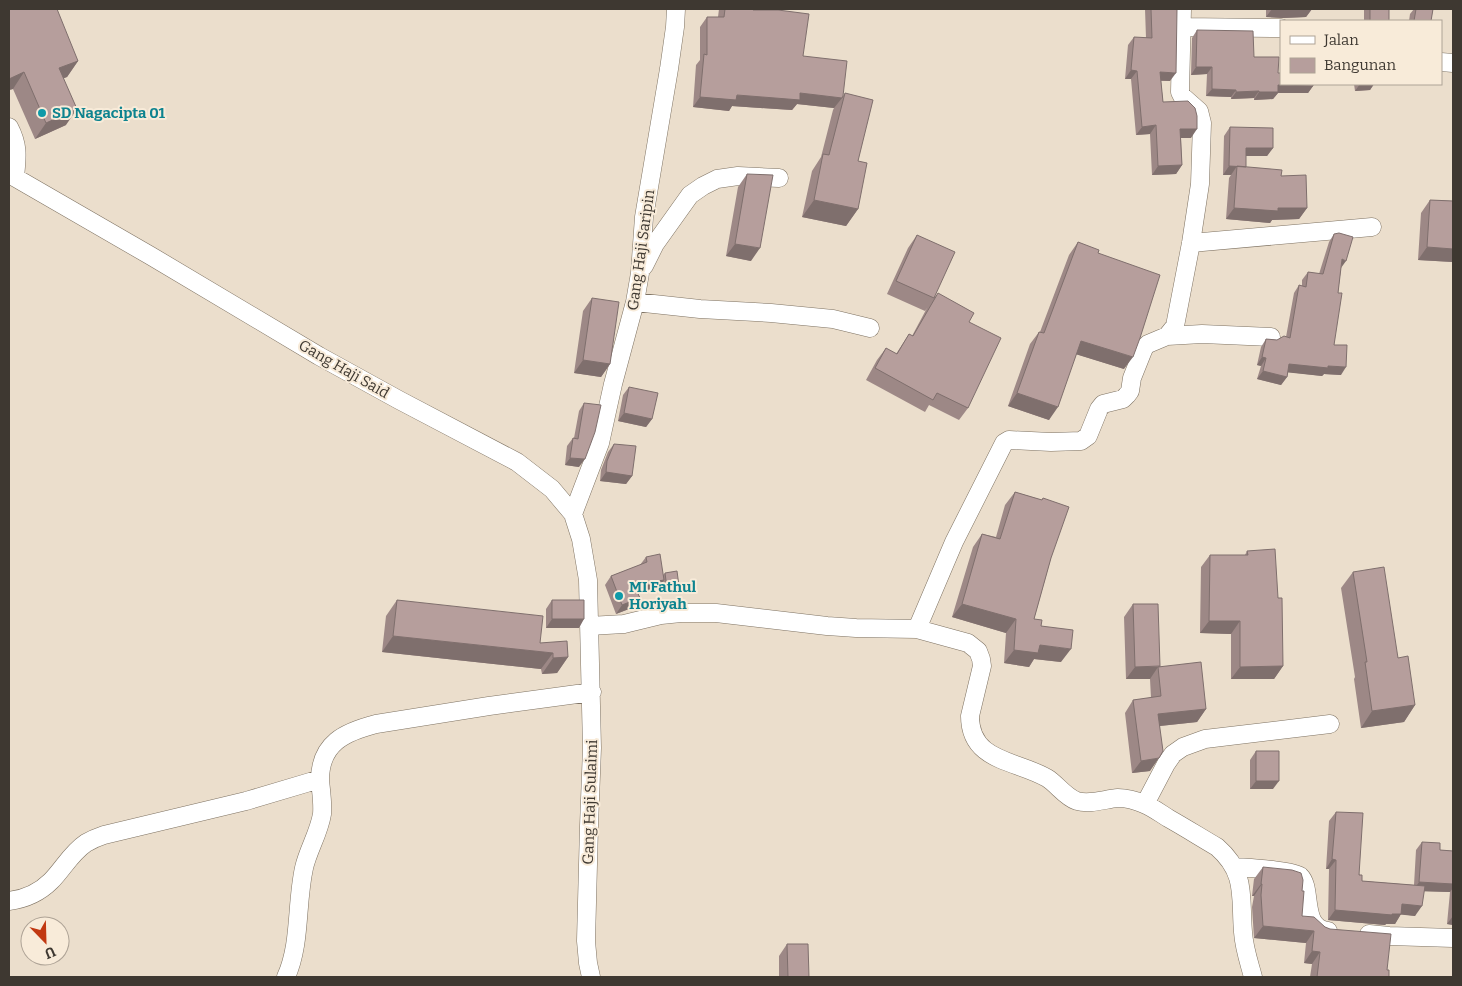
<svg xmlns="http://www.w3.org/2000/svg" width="1462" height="986" font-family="Bitter,serif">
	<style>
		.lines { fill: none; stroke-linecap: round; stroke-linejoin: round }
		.minor-casing { stroke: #7e7262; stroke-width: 19 }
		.minor { stroke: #fff; stroke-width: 18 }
		.wall { fill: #9d8886 }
		.shaded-wall { fill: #7f6f6d }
		.building { fill: #b69e9c; stroke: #7f6f6d }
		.culture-dot { fill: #0f9aa8; stroke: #f8ebd9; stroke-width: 2 }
		.labels { text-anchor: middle; stroke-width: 4; stroke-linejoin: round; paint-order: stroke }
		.culture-label { font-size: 15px; font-weight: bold; fill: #0d838f; stroke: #f8ebd9; text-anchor: start }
		.street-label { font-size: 15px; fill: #3e3831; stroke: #f8ebd9 }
	</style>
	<rect width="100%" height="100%" fill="#ebdecc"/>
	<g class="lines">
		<defs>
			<path id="minor" d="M 1181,27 L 1281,28
				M 1441,62 L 1453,63
				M 9,127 C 19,146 17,157 15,177
				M 9,174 L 151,256 L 319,356 L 399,400 L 517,462 L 552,489 L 573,514 L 581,539 L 588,580 L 592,748 L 589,826 L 586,941 L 588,963 L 591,977
				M 1191,243 L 1372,227
				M 644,266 L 655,244 L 690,195 L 703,186 L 717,179 L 738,176 L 779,178
				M 635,302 L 700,309 L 771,313 L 833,319 L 870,328
				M 1167,336 L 1202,334 L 1271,337
				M 573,514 L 600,443 L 613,384 L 635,302 L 640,273 L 644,217 L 669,69 L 675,27 L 676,9
				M 589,626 L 624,624 L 661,615 L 681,613 L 716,613 L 827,626 L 856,628 L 917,629 L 968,643 L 978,651 L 981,659 L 982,666 L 970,716 C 970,762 1016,760 1047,778 C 1057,784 1065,797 1077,801 C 1090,805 1105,799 1118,798 C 1127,798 1137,801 1144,804 C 1152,807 1160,813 1168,818 C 1184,827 1200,837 1217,847 C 1247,873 1240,897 1243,932 C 1244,948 1249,962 1253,977
				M 917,629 L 954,542 L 1004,443 L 1009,440 L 1051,442 L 1081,441 L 1088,436 L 1099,409 L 1103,404 L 1123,399 L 1127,395 L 1130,391 L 1132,378 L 1144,348 L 1148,344 L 1167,336 L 1175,326 L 1191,243 L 1200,184 L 1202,123 L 1199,111 L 1182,96 L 1180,92 L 1182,9
				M 1145,804 L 1166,764 L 1173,754 L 1183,747 L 1205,739 L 1330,724
				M 1235,867 C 1247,868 1292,870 1300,876 C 1313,888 1300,928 1328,931
				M 9,901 C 25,899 39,893 51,881 C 63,869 71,853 86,843 C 91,840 98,837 104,835 L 246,801 L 320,779
				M 1369,934 L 1389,936 L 1453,938
				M 286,977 C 301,944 296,904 304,868 C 308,850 319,833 322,814 C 323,803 321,791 320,780 C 320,743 345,732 376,724 L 489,706 L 592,692"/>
		</defs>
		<use href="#minor" class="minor-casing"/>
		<use href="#minor" class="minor"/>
	</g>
	<path class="wall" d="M 9,9 L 78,61 L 67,77 L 64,78 L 66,125 L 35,139 L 13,89 L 9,90 Z
		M 719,9 L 753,9 L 803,56 L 843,96 L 845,93 L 858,161 L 858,209 L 846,226 L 802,217 L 812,171 L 821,157 L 833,110 L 834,108 L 797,104 L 792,110 L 732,106 L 729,111 L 693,107 L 696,65 L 700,60 L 700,27 L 707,17 L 718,17 Z
		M 1145,9 L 1177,9 L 1170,81 L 1161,81 L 1163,102 L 1191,138 L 1181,138 L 1182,165 L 1176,174 L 1152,175 L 1150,134 L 1136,135 L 1131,79 L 1125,79 L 1128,45 L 1134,37 L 1146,38 Z
		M 1266,9 L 1312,9 L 1306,17 L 1283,18 L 1266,17 Z
		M 1356,9 L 1389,9 L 1389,21 L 1364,21 L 1364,9 Z
		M 1414,9 L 1433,9 L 1431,21 L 1409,21 L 1410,14 Z
		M 1197,30 L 1254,57 L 1278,73 L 1313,86 L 1308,93 L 1278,93 L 1273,99 L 1254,100 L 1254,98 L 1231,99 L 1231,97 L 1206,96 L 1207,74 L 1191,75 L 1192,38 Z
		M 1354,84 L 1374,84 L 1370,90 L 1355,91 Z
		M 1230,127 L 1273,148 L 1267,156 L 1246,156 L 1246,167 L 1281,176 L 1307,208 L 1299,219 L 1272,220 L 1270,223 L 1226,219 L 1229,178 L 1231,175 L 1223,175 L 1224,136 Z
		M 747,174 L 751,261 L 726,256 L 738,187 Z
		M 1430,200 L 1453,201 L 1453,262 L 1418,260 L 1421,213 Z
		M 1334,234 L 1341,268 L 1338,293 L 1334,345 L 1341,375 L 1324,374 L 1322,376 L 1288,372 L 1287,377 L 1281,385 L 1257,379 L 1261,366 L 1257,365 L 1261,347 L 1266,339 L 1277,340 L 1286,337 L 1294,293 L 1299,285 L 1302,286 L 1302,280 L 1308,272 L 1319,274 L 1329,242 Z
		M 917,235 L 935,296 L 969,322 L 968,408 L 959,420 L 929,405 L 925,412 L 866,380 L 877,360 L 886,348 L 896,354 L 909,334 L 912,336 L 927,308 L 925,311 L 887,294 L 908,248 Z
		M 1078,242 L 1098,253 L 1124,369 L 1076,354 L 1049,420 L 1008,406 L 1030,344 L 1039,332 L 1040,332 L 1069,255 Z
		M 592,298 L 610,364 L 601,377 L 574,373 L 583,311 Z
		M 629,387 L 652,419 L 646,427 L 618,421 L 623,395 Z
		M 584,403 L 579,467 L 565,465 L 567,446 L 573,438 L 574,438 L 579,411 Z
		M 614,444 L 632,476 L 626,484 L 600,481 L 601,470 L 608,452 Z
		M 1015,492 L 1042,500 L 1043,498 L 1051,558 L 1034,619 L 1041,626 L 1061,662 L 1034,659 L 1029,667 L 1004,663 L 1006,633 L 952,617 L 973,547 L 982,534 L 996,537 L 1005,505 Z
		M 1247,551 L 1278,598 L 1283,666 L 1274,679 L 1231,679 L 1231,634 L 1200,633 L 1201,567 L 1210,555 L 1245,555 Z
		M 646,557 L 663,575 L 665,573 L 679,586 L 676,591 L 664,592 L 662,583 L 658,589 L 637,592 L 640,598 L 634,607 L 616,614 L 605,585 L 611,576 L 640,565 Z
		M 1353,572 L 1398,658 L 1415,705 L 1404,722 L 1361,728 L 1354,679 L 1355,677 L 1341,588 Z
		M 397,600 L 540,643 L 568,657 L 557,673 L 542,674 L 541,669 L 382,652 L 386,616 Z
		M 552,600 L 579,628 L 546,628 L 546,609 Z
		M 1133,604 L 1160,666 L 1206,709 L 1197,722 L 1160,726 L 1150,771 L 1132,773 L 1125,713 L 1133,700 L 1151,698 L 1150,679 L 1126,679 L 1124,617 Z
		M 1256,751 L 1273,789 L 1250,789 L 1250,760 Z
		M 1336,812 L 1362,881 L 1414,885 L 1416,850 L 1422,842 L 1440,850 L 1453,851 L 1453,925 L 1447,924 L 1450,892 L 1424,891 L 1415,916 L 1401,914 L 1395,924 L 1386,924 L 1385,925 L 1328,920 L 1329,869 L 1326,869 L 1329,821 Z
		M 1263,867 L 1302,891 L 1302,916 L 1325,927 L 1387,970 L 1389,977 L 1310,977 L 1312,964 L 1304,963 L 1306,943 L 1254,938 L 1252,907 L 1254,896 L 1252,896 L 1254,879 Z
		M 787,944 L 809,977 L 779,977 L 779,956 Z"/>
	<path class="shaded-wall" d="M 1272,9 L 1312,9 L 1306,17 L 1283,18 L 1266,17 Z
		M 78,61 L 67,77 L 48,84 L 59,68 Z
		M 1196,67 L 1212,67 L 1207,74 L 1191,75 Z
		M 1131,70 L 1137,71 L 1131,79 L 1125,79 Z
		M 24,72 L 13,89 L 9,90 L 9,79 Z
		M 1160,72 L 1176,73 L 1170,81 L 1154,80 Z
		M 1360,84 L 1374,84 L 1370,90 L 1355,91 Z
		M 1278,85 L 1313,86 L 1308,93 L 1278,93 L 1273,99 L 1254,100 L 1259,92 Z
		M 1212,89 L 1236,90 L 1231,97 L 1206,96 Z
		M 1259,91 L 1254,98 L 1231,99 L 1236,92 Z
		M 800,93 L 842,98 L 834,108 L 797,104 L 792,110 L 732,106 L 729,111 L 693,107 L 700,97 Z
		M 77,109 L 66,125 L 35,139 L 46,123 Z
		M 1156,125 L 1150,134 L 1136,135 L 1142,127 Z
		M 1180,129 L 1197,129 L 1191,138 L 1174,138 Z
		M 1246,148 L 1273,148 L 1267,156 L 1240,156 Z
		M 1182,165 L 1176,174 L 1152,175 L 1158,166 Z
		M 1229,166 L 1237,166 L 1231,175 L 1223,175 Z
		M 814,200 L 858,209 L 846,226 L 802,217 Z
		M 1234,208 L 1307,208 L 1299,219 L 1272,220 L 1270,223 L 1226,219 Z
		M 735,244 L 760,248 L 751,261 L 726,256 Z
		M 1427,247 L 1453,249 L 1453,262 L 1418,260 Z
		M 1342,259 L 1346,261 L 1341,268 Z
		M 1081,341 L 1133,357 L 1124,369 L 1072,353 Z
		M 1262,357 L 1266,358 L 1261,366 L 1257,365 Z
		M 583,360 L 610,364 L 601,377 L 574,373 Z
		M 1289,364 L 1346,367 L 1341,375 L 1324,374 L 1322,376 L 1284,372 Z
		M 1263,371 L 1287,377 L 1281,385 L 1257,379 Z
		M 1017,393 L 1058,407 L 1049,420 L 1008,406 Z
		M 624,413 L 652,419 L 646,427 L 618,421 Z
		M 570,458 L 585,459 L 579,467 L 565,465 Z
		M 606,472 L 632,476 L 626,484 L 600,481 Z
		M 664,580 L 658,589 L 628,594 L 634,585 Z
		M 679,586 L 676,591 L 664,592 L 667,588 Z
		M 640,598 L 634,607 L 616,614 L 622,605 Z
		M 962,604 L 1016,619 L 1006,633 L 952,617 Z
		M 552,619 L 584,619 L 579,628 L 546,628 Z
		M 1209,621 L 1240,621 L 1231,634 L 1200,633 Z
		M 393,636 L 553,653 L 541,669 L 382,652 Z
		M 1040,645 L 1071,649 L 1061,662 L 1034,659 L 1029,667 L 1004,663 L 1014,650 Z
		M 568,657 L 557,673 L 542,674 L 553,658 Z
		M 1283,666 L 1274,679 L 1231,679 L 1240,667 Z
		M 1135,667 L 1158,667 L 1150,679 L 1126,679 Z
		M 1415,705 L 1404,722 L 1361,728 L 1372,711 Z
		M 1206,709 L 1197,722 L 1150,727 L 1158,714 Z
		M 1159,758 L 1150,771 L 1132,773 L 1141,761 Z
		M 1256,781 L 1279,781 L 1273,789 L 1250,789 Z
		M 1332,859 L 1336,860 L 1329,869 L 1326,869 Z
		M 1419,882 L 1453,884 L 1453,888 L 1450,892 L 1413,891 Z
		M 1261,884 L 1262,884 L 1254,896 L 1252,896 Z
		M 1402,904 L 1422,906 L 1415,916 L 1395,914 Z
		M 1335,910 L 1401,914 L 1395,924 L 1386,924 L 1385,925 L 1328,920 Z
		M 1453,916 L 1453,925 L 1447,924 Z
		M 1263,926 L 1314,931 L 1306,943 L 1254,938 Z
		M 1312,951 L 1320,952 L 1312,964 L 1304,963 Z"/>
	<path class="building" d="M 9,9 L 57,9 L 78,61 L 59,68 L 77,109 L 46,123 L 24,72 L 9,79 Z
		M 725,9 L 753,9 L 753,10 L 778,10 L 809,14 L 803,56 L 847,61 L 843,96 L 842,98 L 800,93 L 800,100 L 737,95 L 736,100 L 700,97 L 704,54 L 707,55 L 707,17 L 724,17 Z
		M 1151,9 L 1177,9 L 1176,73 L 1160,72 L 1163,102 L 1188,101 L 1195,108 L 1197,116 L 1197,129 L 1180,129 L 1182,165 L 1158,166 L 1156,125 L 1142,127 L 1137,71 L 1131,70 L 1134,37 L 1152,38 Z
		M 1370,9 L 1389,9 L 1389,21 L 1370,21 Z
		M 1416,9 L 1433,9 L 1431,21 L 1414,21 Z
		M 1197,30 L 1253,31 L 1254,57 L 1279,57 L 1278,73 L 1281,73 L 1281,84 L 1313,84 L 1313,86 L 1278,85 L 1278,92 L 1259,92 L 1259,91 L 1236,92 L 1236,90 L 1212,89 L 1212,67 L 1196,67 Z
		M 845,93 L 873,100 L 858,161 L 867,163 L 858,209 L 814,200 L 823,154 L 829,155 Z
		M 1230,127 L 1273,128 L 1273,148 L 1246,148 L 1246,167 L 1229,166 Z
		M 1237,166 L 1282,170 L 1281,176 L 1306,175 L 1307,208 L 1278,208 L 1278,211 L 1234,208 Z
		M 747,174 L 773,175 L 760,248 L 735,244 Z
		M 1430,200 L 1453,201 L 1453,249 L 1427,247 Z
		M 1339,233 L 1353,237 L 1346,261 L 1342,259 L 1338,293 L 1342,293 L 1334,345 L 1347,345 L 1346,367 L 1328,366 L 1328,368 L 1289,364 L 1287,377 L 1263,371 L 1266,358 L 1262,357 L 1266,339 L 1277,340 L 1284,336 L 1290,338 L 1299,285 L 1306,287 L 1308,272 L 1323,274 L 1334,234 Z
		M 917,235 L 955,252 L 934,298 L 896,281 Z
		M 1078,242 L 1099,250 L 1098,253 L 1160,275 L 1140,338 L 1133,357 L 1081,341 L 1058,407 L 1017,393 L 1039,332 L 1044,333 Z
		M 938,293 L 974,313 L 969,322 L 1001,338 L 968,408 L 937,393 L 933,400 L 875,368 L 886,348 L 897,354 L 909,334 L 913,336 Z
		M 592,298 L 619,302 L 610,364 L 583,360 Z
		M 629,387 L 658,393 L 652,419 L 624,413 Z
		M 584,403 L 601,405 L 595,432 L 585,459 L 570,458 L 573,438 L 578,439 Z
		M 614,444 L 636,446 L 632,476 L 606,472 L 607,461 Z
		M 1015,492 L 1042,500 L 1043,498 L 1069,507 L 1051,558 L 1034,619 L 1042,620 L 1041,626 L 1073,630 L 1071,649 L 1040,645 L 1038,653 L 1014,650 L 1016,619 L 962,604 L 982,534 L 1000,539 Z
		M 1275,549 L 1278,598 L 1282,598 L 1283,666 L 1240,667 L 1240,621 L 1209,621 L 1210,555 L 1248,555 L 1247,551 Z
		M 660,554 L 664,580 L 634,585 L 640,598 L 622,605 L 611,576 L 647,562 L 646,557 Z
		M 1384,567 L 1398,658 L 1408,656 L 1415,705 L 1372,711 L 1365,662 L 1367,662 L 1353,572 Z
		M 677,571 L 679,586 L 667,588 L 665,573 Z
		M 397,600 L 543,616 L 540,643 L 567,641 L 568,657 L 553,658 L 553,653 L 393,636 Z
		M 552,600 L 584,600 L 584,619 L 552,619 Z
		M 1133,604 L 1158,604 L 1160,666 L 1135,667 Z
		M 1201,662 L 1206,709 L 1158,714 L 1163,751 L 1159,758 L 1141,761 L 1133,700 L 1161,696 L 1158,667 Z
		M 1256,751 L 1279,751 L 1279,781 L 1256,781 Z
		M 1336,812 L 1363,813 L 1359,875 L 1362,875 L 1362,881 L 1425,886 L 1422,906 L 1402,904 L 1401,914 L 1392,914 L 1392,915 L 1335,910 L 1336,860 L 1332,859 Z
		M 1422,842 L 1440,843 L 1440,850 L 1453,851 L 1453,884 L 1419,882 Z
		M 1263,867 L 1292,870 L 1301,873 L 1303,880 L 1302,891 L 1304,891 L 1302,916 L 1314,917 L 1325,927 L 1330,929 L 1391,934 L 1387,970 L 1389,970 L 1389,977 L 1317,977 L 1320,952 L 1312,951 L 1314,931 L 1263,926 L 1261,895 L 1262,884 L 1261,884 Z
		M 787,944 L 808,944 L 809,977 L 788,977 Z"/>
	<g class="culture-dot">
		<circle cx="42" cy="113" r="5"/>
		<circle cx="619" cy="596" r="5"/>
	</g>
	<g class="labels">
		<g class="culture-label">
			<text x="52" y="118">SD Nagacipta 01</text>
			<text x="629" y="592">MI Fathul<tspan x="629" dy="17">Horiyah</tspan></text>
		</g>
		<g class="street-label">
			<text transform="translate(641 250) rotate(-82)" y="5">Gang Haji Saripin</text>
			<text transform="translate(344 369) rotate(30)" y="5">Gang Haji Said</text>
			<text transform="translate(590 802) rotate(-88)" y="5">Gang Haji Sulaimi</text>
		</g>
	</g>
	<rect width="1462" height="986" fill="none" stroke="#3e3831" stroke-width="20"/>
	<rect x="1280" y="20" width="162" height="65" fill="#f8ebd9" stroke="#aea396"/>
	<rect x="1290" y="36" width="25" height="8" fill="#ffffff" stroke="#aea396"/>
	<text x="1324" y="45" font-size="15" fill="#3e3831">Jalan</text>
	<rect x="1290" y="58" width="25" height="15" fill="#b69e9c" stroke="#aea396"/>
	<text x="1324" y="70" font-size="15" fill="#3e3831">Bangunan</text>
	<g transform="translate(45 941) rotate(157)"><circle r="24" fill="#f8ebd9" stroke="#aea396"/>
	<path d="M0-4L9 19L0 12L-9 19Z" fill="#c13811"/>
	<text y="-8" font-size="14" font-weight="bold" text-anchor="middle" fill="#3e3831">U</text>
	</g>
</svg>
